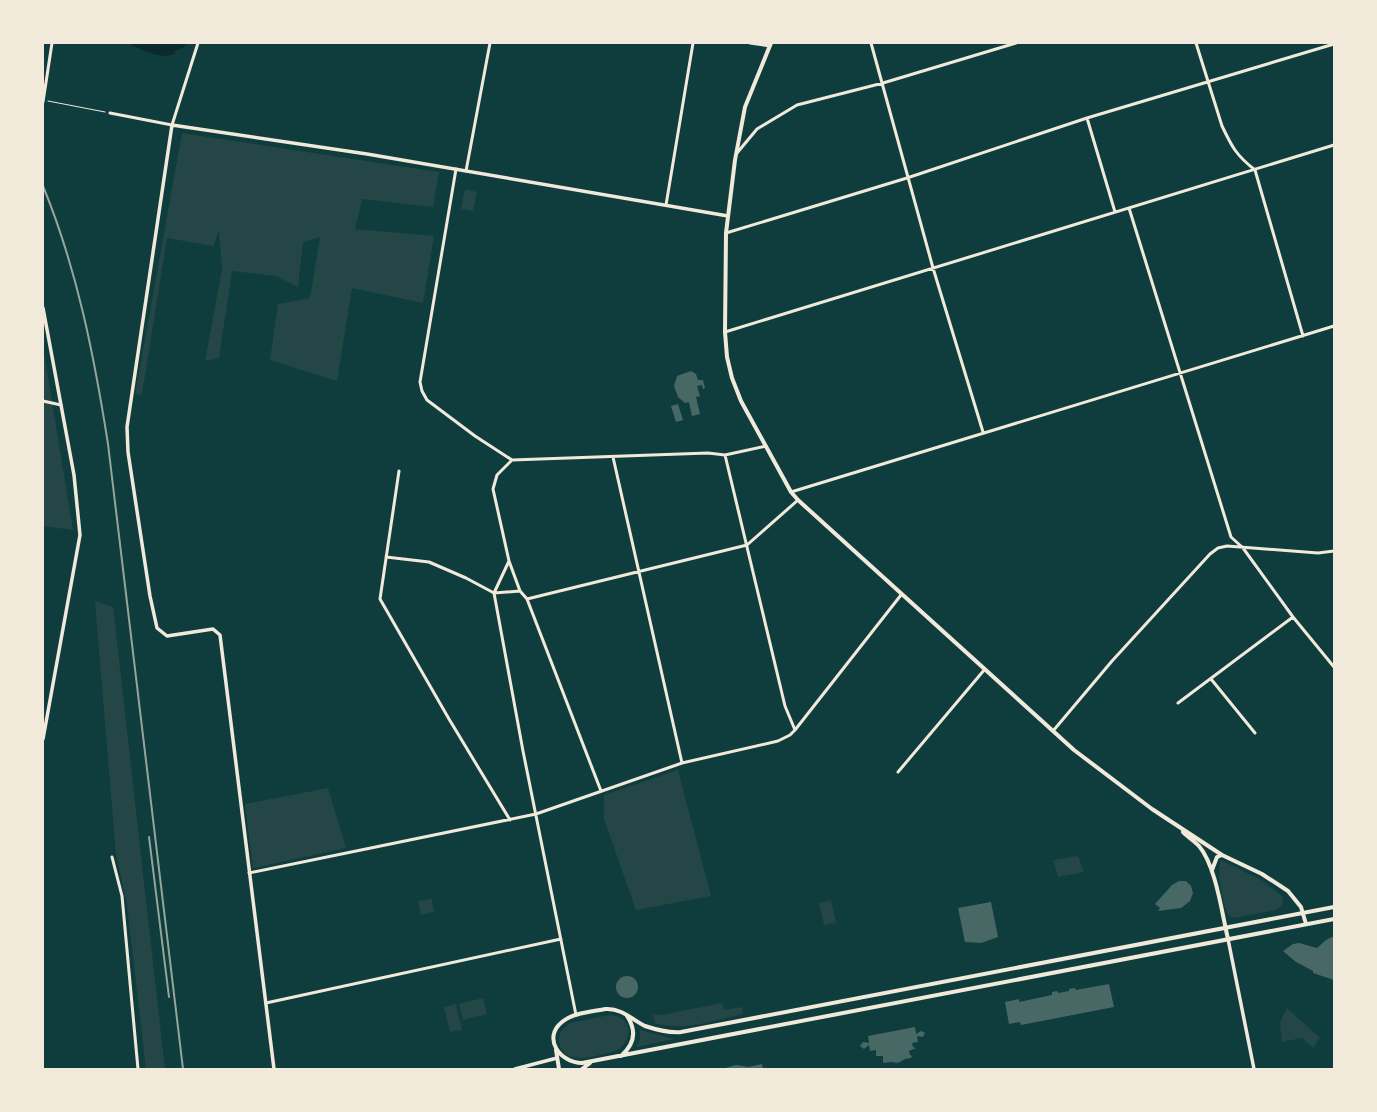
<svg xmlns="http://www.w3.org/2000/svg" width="1377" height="1112" font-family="'Exo 2',sans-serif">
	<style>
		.green { fill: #244646 }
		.water { fill: #0a2a2b }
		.building { fill: #486865 }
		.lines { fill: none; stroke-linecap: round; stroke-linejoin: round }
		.path { stroke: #f1e9da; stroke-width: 1 }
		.minor { stroke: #f1e9da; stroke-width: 3 }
		.tertiary { stroke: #f1e9da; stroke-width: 3.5 }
		.secondary { stroke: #f1e9da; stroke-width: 4 }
		.rail { stroke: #97a49c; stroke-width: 2 }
	</style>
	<rect width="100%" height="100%" fill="#0f3d3e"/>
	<path class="green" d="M 182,133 L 439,172 L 433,207 L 362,199 L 355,229 L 434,236 L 423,303 L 352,288 L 337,381 L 270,360 L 278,304 L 310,298 L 320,237 L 303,242 L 298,287 L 276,276 L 232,271 L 219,358 L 205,361 L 222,269 L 219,231 L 213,246 L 167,238 L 142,394 L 135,395 Z
		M 465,189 L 477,192 L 473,211 L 461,209 Z
		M 43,346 L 73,530 L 43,526 Z
		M 95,601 L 113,607 L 165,1069 L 146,1069 L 127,905 L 116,854 Z
		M 678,770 L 711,896 L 636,910 L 604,819 L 604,795 Z
		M 328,788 L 346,848 L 253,868 L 245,804 Z
		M 1078,856 L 1084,872 L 1058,877 L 1053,860 Z
		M 1221,860 L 1263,881 L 1283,897 L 1282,906 L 1276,910 L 1234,918 L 1229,916 C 1223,908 1216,869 1221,860 Z
		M 432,899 L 434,912 L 421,915 L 418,901 Z
		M 831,900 L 836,923 L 824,925 L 819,903 Z
		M 483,998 L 487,1014 L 463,1020 L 459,1004 Z
		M 722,1003 L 724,1010 L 742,1007 L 743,1014 C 715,1020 683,1032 655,1023 L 653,1014 L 662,1015 Z
		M 456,1004 L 462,1030 L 450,1032 L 444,1007 Z
		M 1287,1008 L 1320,1038 L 1313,1048 L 1302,1038 L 1282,1042 L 1280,1023 Z
		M 609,1015 C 633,1016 635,1041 615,1051 C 599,1055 561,1069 559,1040 C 559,1032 564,1027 571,1023 Z
		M 640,1030 L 674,1039 L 636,1047 L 640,1040 Z"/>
	<path class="water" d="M 128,43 L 187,43 L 183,48 L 175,51 L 174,54 C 161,60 139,49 128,43 Z"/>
	<path class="building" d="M 691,371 L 696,374 L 698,380 L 703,380 L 705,388 L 703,389 L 702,385 L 697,386 L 700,396 L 696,397 L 700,414 L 692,416 L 689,402 L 685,403 L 678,397 L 674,386 L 677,376 Z
		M 678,404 L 683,420 L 676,422 L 671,406 Z
		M 1179,881 L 1186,881 L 1191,886 L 1193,893 L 1190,901 L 1181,908 L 1158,911 L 1160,908 L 1155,904 L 1172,885 Z
		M 991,902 L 998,937 L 981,943 L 965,942 L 958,908 Z
		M 1334,936 L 1334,980 L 1313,973 L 1313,971 L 1296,962 L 1283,951 L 1293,944 L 1299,943 L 1317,948 L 1326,940 Z
		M616 987a11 11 0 1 1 22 0a11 11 0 1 1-22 0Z
		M 1109,984 L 1114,1007 L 1021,1025 L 1020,1022 L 1009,1024 L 1005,1002 L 1019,999 L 1019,1002 L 1052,995 L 1052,992 L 1057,991 L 1058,993 L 1069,991 L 1069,989 L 1075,988 L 1076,990 Z
		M 915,1027 L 916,1034 L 921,1031 L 925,1033 L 923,1037 L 917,1036 L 918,1042 L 912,1043 L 913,1047 L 916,1048 L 909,1051 L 910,1055 L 912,1056 L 911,1058 L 905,1059 L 898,1063 L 891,1062 L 884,1063 L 883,1062 L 883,1056 L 876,1056 L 876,1050 L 870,1051 L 869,1045 L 864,1049 L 860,1046 L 863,1042 L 869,1043 L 868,1036 Z
		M 762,1064 L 763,1069 L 722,1069 L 736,1065 L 749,1067 Z"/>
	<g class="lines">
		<path class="path" d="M 48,101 L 105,112"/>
		<path class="minor" d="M 750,43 L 770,46
			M 871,43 L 933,268 L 983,432
			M 1196,43 L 1222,126 C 1232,147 1236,155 1255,170 L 1303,336
			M 43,102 L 52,43
			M 110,113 L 172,125 L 198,43
			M 1087,118 L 1115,212
			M 737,153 L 757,129 L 797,105 L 883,83 L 1016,43
			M 456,169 L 420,382 L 422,391 L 427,400 L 475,436 L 512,460 L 708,453 L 725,455 L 766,446
			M 466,171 L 490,43
			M 666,205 L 693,43
			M 1129,208 L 1231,537 L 1243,548 L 1293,617 L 1334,667
			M 726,233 L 907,178 L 1087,118 L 1334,44
			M 725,332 L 1334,145
			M 43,401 L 61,405
			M 725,455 L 785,706 L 795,730
			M 613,457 L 682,763
			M 512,460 L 497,475 L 493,489 L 509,561 L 520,591 L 527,599 L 601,791
			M 399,471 L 380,599 L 449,719 L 510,820
			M 791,492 L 1334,326
			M 386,557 L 429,562 L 466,578 L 494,593 L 520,591
			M 509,561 L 494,593 L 523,751 L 576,1015
			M 527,599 L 747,545 L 798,500
			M 1211,679 L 1255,733
			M 1178,703 L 1293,617
			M 1053,731 L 1112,661 L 1210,554 L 1218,548 L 1227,546 L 1318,553 L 1334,551
			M 898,772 L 985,669
			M 112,857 L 122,896 L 138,1069
			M 249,873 L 536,814 L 682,763 L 778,741 L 790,735 L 795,730 L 901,595
			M 266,1003 L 561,939"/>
		<path class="tertiary" d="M 43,308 L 74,475 L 80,535 L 43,739
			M 1228,939 L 1254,1069
			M 274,1069 L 220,635 L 213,629 L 167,636 L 157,628 L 150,596 L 128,452 L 127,427 L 172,125 L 367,154 L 728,216
			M 515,1069 L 557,1058"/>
		<path class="secondary" d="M 771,43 L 745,107 L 735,160 L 726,233 L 725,332 L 727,357 L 732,378 L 741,401 L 791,492 L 798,500 L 1074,750 L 1152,809 L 1222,855 L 1262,874 L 1288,891 L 1301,907 L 1306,924
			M 1183,832 C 1188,837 1194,841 1199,846 C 1216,866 1222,914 1228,939
			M 1212,870 L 1217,857 L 1222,855
			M 1334,907 L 681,1032 C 669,1033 657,1030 645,1026 C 633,1020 621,1008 606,1009 C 593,1011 573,1013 562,1022 C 542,1038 560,1063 582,1063 L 1334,919
			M 556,1050 L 559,1069
			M 621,1056 C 635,1044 637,1031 627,1016
			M 582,1069 L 590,1063"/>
		<path class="rail" d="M 43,186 C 77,269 94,355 108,444 L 183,1069
			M 149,837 L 169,997"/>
	</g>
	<rect width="1377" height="1112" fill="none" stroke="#f1e9da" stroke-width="88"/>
</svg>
